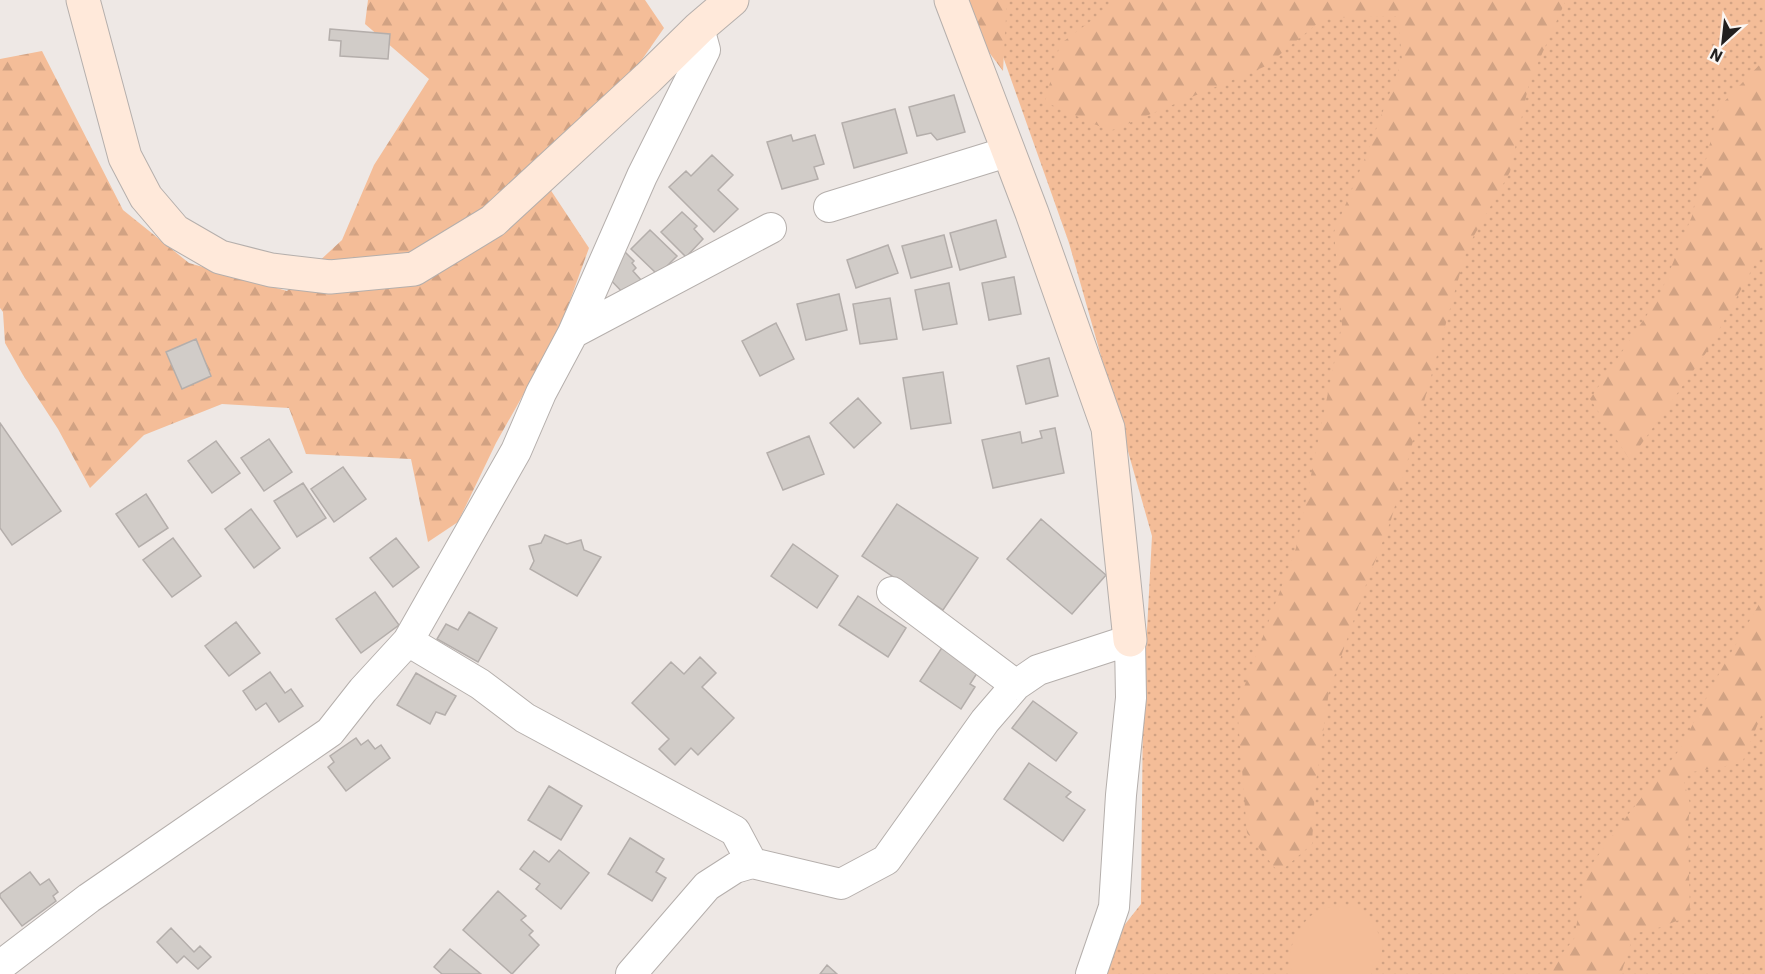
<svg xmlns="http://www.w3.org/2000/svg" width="1765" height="974" font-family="'IBM Plex Sans',sans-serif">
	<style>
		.grass { fill: url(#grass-dots) }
		.forest { fill: url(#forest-firs) }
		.pitch { fill: #f4bd98 }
		.building { fill: #d1ccc8; stroke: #b4aeab; stroke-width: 1.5 }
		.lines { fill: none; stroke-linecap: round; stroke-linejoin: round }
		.street-casing { stroke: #b5afac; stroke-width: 32 }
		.secondary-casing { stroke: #b5afac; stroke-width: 35 }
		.street { stroke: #fff; stroke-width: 30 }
		.secondary { stroke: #ffe9da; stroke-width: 33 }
	</style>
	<defs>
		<pattern id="grass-dots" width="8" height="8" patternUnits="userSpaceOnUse" patternTransform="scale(1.5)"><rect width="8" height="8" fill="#f4bd98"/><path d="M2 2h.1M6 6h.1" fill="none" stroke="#d1a283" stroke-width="1.8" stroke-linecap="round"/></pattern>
		<pattern id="forest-firs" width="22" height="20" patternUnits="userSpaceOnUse" patternTransform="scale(1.5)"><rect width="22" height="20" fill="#f4bd98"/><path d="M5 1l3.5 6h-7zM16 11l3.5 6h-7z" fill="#d1a283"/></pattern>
	</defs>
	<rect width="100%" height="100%" fill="#eee8e5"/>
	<path class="grass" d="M 983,0 L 1765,0 L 1765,974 L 1086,974 L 1141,904 L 1143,705 L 1152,536 L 1069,243 Z"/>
	<path class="forest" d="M 368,0 L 645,0 L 664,28 L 625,84 L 546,183 L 589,248 L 559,331 L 496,443 L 458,522 L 428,542 L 411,459 L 306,454 L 289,408 L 222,404 L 144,435 L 90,488 L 58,429 L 23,375 L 5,343 L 3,312 L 0,308 L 0,59 L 42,51 L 123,210 L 189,263 L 287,291 L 342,240 L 374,165 L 429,79 L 365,24 Z
		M 950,0 L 1007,0 L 1003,71 Z
		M 1119,0 L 1566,0 L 1529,83 L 1510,172 L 1467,248 L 1391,520 L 1367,582 L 1329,691 L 1315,789 L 1312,844 L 1279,873 L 1247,833 L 1237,706 L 1296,548 L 1342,325 L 1334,232 L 1368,151 L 1402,60 L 1398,16 L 1324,18 L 1266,66 L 1110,131 L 1045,102 L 1060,44 Z
		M 1765,59 L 1765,234 L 1756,262 L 1708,350 L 1630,460 L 1590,399 L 1659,297 L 1692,216 L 1719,107 Z
		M 1765,594 L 1765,706 L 1742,763 L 1682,774 L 1690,804 L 1688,827 L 1690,916 L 1650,931 L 1634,933 L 1621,974 L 1545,974 L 1574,939 L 1586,872 L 1627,816 L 1680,749 L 1721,670 Z"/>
	<path class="pitch" d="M 1353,906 C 1377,928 1395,942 1371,974 L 1293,974 C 1283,956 1297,927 1312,915 C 1323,905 1339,906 1353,906 Z"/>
	<path class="building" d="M 330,29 L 390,34 L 388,59 L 340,56 L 341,41 L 329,40 Z
		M 954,95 L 965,132 L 937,140 L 931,133 L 917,136 L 909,107 Z
		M 895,109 L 907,153 L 854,168 L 842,123 Z
		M 791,135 L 793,141 L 815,135 L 824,164 L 814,167 L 818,179 L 782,189 L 767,142 Z
		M 712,155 L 733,175 L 718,190 L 738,209 L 714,232 L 669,187 L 686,171 L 691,176 Z
		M 682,212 L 697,226 L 694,229 L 703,239 L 686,257 L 661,232 Z
		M 996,220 L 1006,257 L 960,270 L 950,233 Z
		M 650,230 L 677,256 L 658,275 L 631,249 Z
		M 944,235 L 952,267 L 911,278 L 902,246 Z
		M 888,245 L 898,273 L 856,288 L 847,260 Z
		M 623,250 L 634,261 L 632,263 L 636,268 L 633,271 L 641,280 L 625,295 L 605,274 Z
		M 1014,277 L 1021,314 L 989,320 L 982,283 Z
		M 949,283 L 957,324 L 923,330 L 915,290 Z
		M 839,294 L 847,330 L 806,340 L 797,304 Z
		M 890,298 L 897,339 L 860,344 L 853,304 Z
		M 776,323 L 794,359 L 760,376 L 742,341 Z
		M 196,339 L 211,376 L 182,389 L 166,352 Z
		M 1049,358 L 1058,396 L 1026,404 L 1017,366 Z
		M 943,372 L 951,423 L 911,429 L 903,378 Z
		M 858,398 L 881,423 L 854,448 L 830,423 Z
		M 0,423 L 61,511 L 12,545 L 0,528 Z
		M 1055,428 L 1064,473 L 993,488 L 982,440 L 1020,432 L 1022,443 L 1042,438 L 1040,431 Z
		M 809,436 L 824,474 L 783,490 L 767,453 Z
		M 269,439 L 292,472 L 264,491 L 241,458 Z
		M 216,441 L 240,473 L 212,493 L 188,461 Z
		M 343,467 L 366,499 L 334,522 L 311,489 Z
		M 303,483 L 326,518 L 297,537 L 274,501 Z
		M 146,494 L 168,528 L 139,547 L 116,514 Z
		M 897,504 L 978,558 L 943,610 L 862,556 Z
		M 251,509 L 280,548 L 254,568 L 225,529 Z
		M 1041,519 L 1106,575 L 1072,614 L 1007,559 Z
		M 545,535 L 567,544 L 581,540 L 584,550 L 601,557 L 577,596 L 530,569 L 534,561 L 529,546 L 541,543 Z
		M 173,538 L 201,576 L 172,597 L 143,560 Z
		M 396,538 L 419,567 L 393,587 L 370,558 Z
		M 793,544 L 838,576 L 817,608 L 771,576 Z
		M 375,592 L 399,625 L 361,653 L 336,619 Z
		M 858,596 L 906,628 L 888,657 L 839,625 Z
		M 469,612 L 497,628 L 478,662 L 437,639 L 446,624 L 458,630 Z
		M 236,622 L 260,653 L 229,676 L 205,646 Z
		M 945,643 L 981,667 L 970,684 L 975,687 L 961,709 L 920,681 Z
		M 700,657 L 716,673 L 702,687 L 734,718 L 698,755 L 691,748 L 675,765 L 659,749 L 669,739 L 632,703 L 671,662 L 684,674 Z
		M 270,672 L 285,693 L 291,689 L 303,706 L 279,722 L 266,703 L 256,710 L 243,691 Z
		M 416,673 L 456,696 L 445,715 L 436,712 L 430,724 L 397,705 Z
		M 1033,701 L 1077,733 L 1056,761 L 1012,728 Z
		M 356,738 L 361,745 L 368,740 L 375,749 L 381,745 L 390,758 L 346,791 L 328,767 L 334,762 L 330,756 Z
		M 1029,763 L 1071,792 L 1066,797 L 1085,810 L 1063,841 L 1004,799 Z
		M 549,786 L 582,806 L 561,840 L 528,820 Z
		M 630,838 L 664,859 L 656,872 L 666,878 L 652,901 L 608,874 Z
		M 559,850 L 589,873 L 561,909 L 536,889 L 540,884 L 520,869 L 534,851 L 549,862 Z
		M 30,872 L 40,885 L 49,879 L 58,892 L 53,896 L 56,901 L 22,926 L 0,897 L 0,894 Z
		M 498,891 L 526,916 L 521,920 L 533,931 L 529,935 L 539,945 L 512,974 L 463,930 Z
		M 171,928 L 194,952 L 200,946 L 211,957 L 198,969 L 184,956 L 177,963 L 157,942 Z
		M 450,949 L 481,974 L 442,974 L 434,967 Z
		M 827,965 L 837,974 L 820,974 Z"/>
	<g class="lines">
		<defs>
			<path id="street" d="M 699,28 L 705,50 L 642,176 L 573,333 L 771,228
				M 829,207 L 1007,152
				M 892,592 L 1016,685
				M 408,641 L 480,684 L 525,718 L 735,831 L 752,863
				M 0,966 L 89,898 L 330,732 L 363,690 L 408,641 L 516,451 L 541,393 L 573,333
				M 631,974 L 707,886 L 735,868 L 752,863 L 841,884 L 886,860 L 985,721 L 1016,685 L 1038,670 L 1130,640 L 1131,698 L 1121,795 L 1114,907 L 1091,974"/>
			<path id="secondary" d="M 83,0 L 125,157 L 146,197 L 175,231 L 220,257 L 271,270 L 330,277 L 414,269 L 493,221 L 648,78 L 699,28 L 732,0
				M 951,0 L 1032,213 L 1108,428 L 1130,640"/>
		</defs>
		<use href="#street" class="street-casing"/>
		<use href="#secondary" class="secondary-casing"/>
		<use href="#street" class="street"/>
		<use href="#secondary" class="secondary"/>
	</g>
	<g transform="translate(1723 42) rotate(207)" stroke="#fbf6f2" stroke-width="4.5" paint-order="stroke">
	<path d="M0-4.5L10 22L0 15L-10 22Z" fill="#211f1e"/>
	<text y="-9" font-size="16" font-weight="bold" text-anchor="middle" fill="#211f1e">N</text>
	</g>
</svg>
